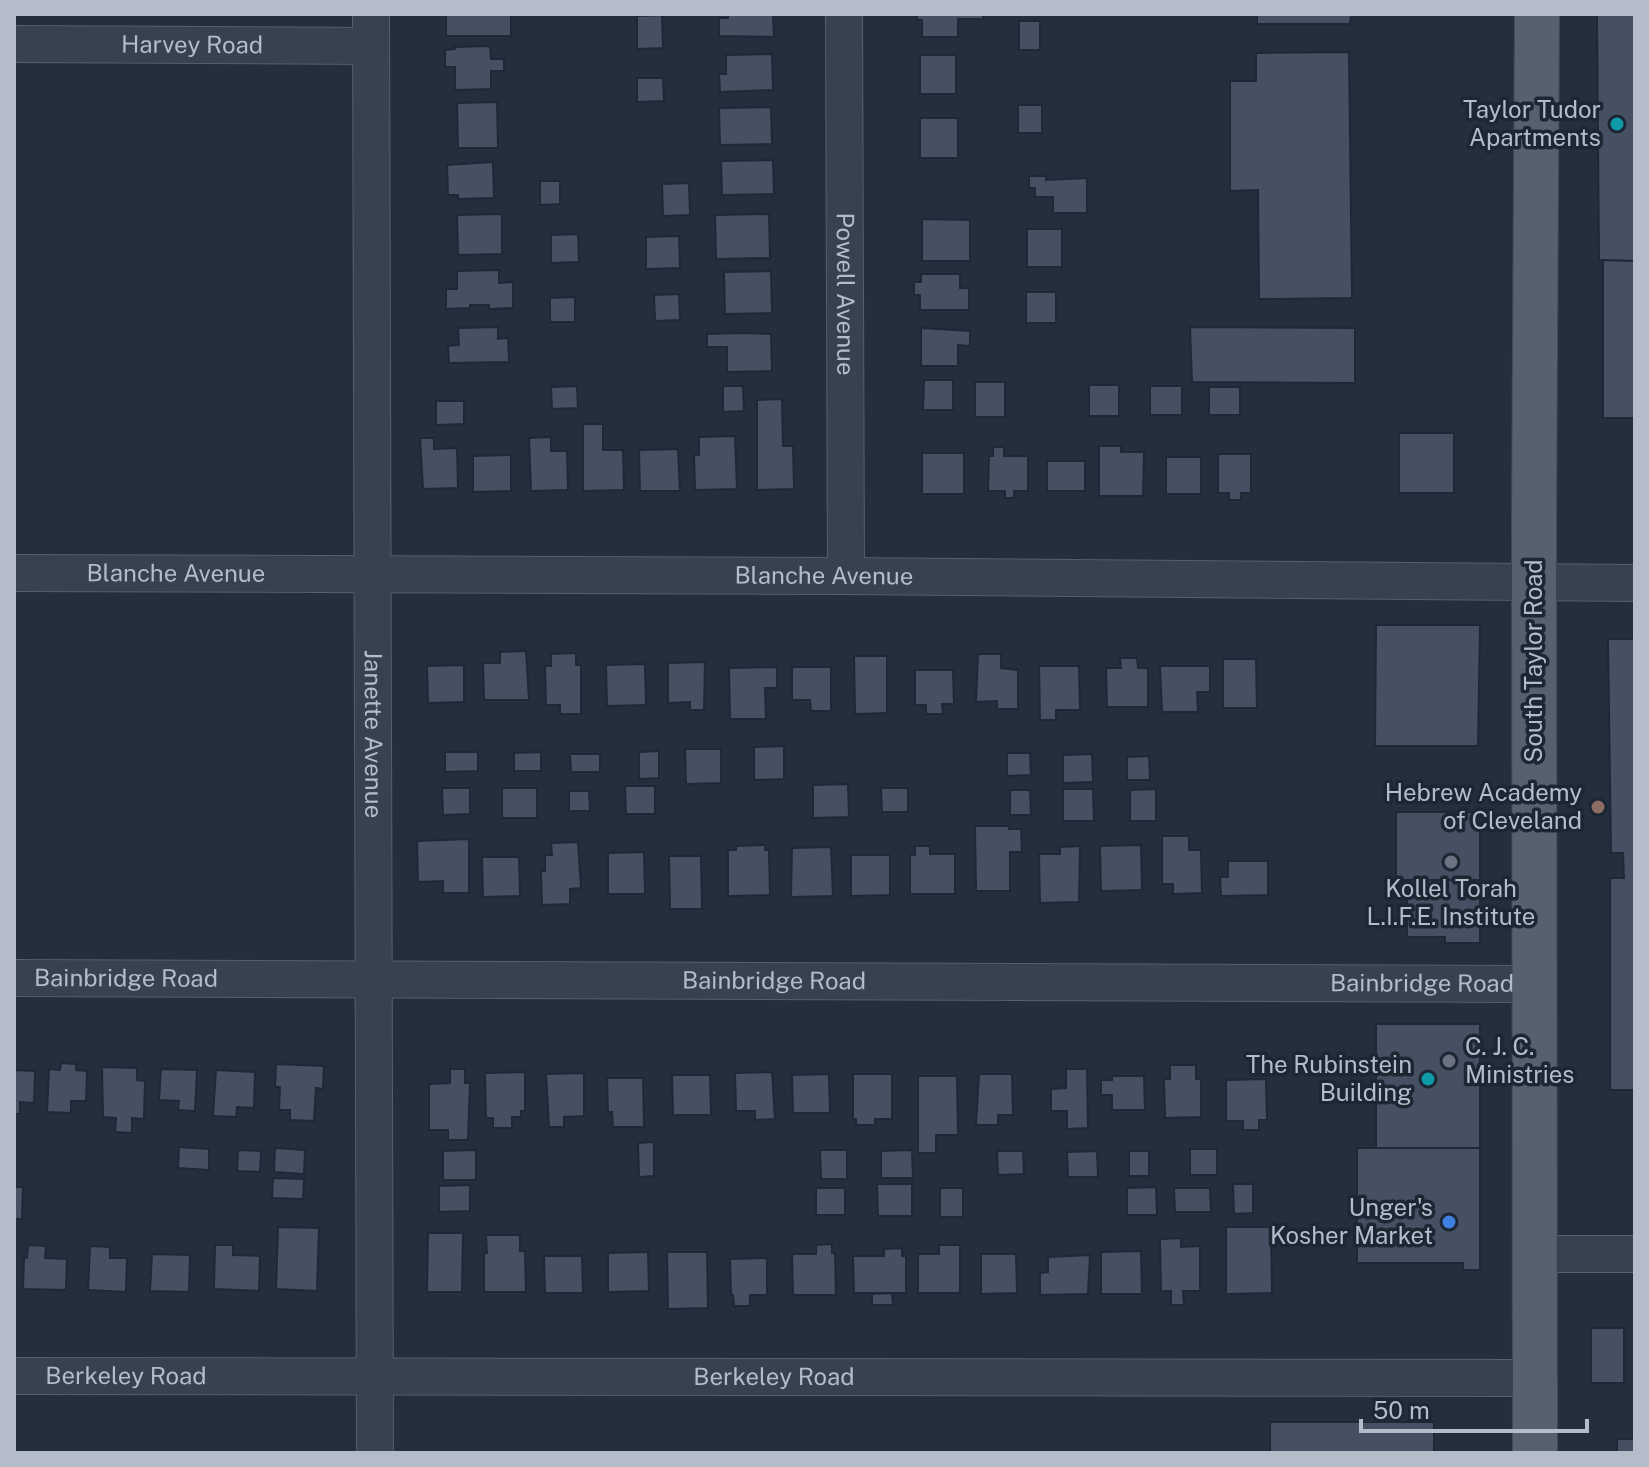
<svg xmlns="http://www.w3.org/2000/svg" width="1649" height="1467" font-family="'Public Sans',sans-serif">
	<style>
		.building { fill: #455162; stroke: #1f2835; stroke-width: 2 }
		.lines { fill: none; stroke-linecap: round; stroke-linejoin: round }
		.minor-casing { stroke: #565f6c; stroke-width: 38 }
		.major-casing { stroke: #414a57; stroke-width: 46 }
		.minor { stroke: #38414e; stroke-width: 36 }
		.major { stroke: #56606e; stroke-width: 44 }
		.culture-dot { fill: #0f9aa8; stroke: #1d2633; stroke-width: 3 }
		.education-dot { fill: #8d6e63; stroke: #1d2633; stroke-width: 3 }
		.worship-dot { fill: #6b7280; stroke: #1d2633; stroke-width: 3 }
		.shop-dot { fill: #3f7fe0; stroke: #1d2633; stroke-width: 3 }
		.labels { text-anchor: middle; stroke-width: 7; stroke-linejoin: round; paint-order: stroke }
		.street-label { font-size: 24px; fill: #b4bcc9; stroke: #1d2633 }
		.poi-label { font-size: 24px; fill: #b4bcc9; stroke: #1d2633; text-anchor: end }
	</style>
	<rect width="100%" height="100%" fill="#242f3e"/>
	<path class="building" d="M 446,14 L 511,14 L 511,36 L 446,36 Z
		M 728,14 L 773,14 L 774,37 L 719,36 L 719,18 L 728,18 Z
		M 917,14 L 983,14 L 983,19 L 958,19 L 958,37 L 922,37 L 922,20 L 917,20 Z
		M 1257,14 L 1351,14 L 1350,24 L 1257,24 Z
		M 1597,14 L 1635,14 L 1635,261 L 1599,260 Z
		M 662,15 L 663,48 L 637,49 L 637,16 Z
		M 1019,21 L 1040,21 L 1040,50 L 1019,50 Z
		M 490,46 L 491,59 L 504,59 L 504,71 L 491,71 L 491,89 L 455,90 L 455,67 L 445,67 L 445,50 L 455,49 L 454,47 Z
		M 1349,52 L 1352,298 L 1259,299 L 1258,190 L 1230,191 L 1230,81 L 1256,81 L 1256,53 Z
		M 772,54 L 773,90 L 720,92 L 719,74 L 726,74 L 726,55 Z
		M 920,55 L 956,55 L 956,94 L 920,94 Z
		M 637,78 L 663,78 L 664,101 L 637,102 Z
		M 497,102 L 498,148 L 458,148 L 457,103 Z
		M 1018,105 L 1042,105 L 1042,133 L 1018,133 Z
		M 771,107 L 772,144 L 720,145 L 719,108 Z
		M 920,118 L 958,118 L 958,158 L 920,158 Z
		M 773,160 L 774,194 L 722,195 L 721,161 Z
		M 493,162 L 494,198 L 458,199 L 458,195 L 448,195 L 447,165 Z
		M 1029,176 L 1046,176 L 1046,180 L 1087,178 L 1087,213 L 1053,213 L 1053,197 L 1035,197 L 1035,188 L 1029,188 Z
		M 540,181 L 560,181 L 560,204 L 540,205 Z
		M 689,183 L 690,215 L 663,216 L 662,184 Z
		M 502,214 L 502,254 L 458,255 L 457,215 Z
		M 769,214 L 770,258 L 716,259 L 715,215 Z
		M 922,219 L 970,220 L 970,261 L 922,261 Z
		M 1027,229 L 1062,229 L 1062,267 L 1027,267 Z
		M 578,234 L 579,262 L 551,263 L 551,235 Z
		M 679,236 L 680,268 L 646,269 L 646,237 Z
		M 1603,260 L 1635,261 L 1635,418 L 1603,418 Z
		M 499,270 L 499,283 L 513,282 L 513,308 L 489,309 L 489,305 L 470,305 L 470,308 L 446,309 L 446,289 L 457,289 L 457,271 Z
		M 771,271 L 772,313 L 725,314 L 724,272 Z
		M 921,274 L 960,274 L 960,288 L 969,288 L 969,310 L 920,310 L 920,295 L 914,295 L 914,282 L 921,282 Z
		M 1026,292 L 1056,292 L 1056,323 L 1026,323 Z
		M 679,294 L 680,320 L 655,321 L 654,295 Z
		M 575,297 L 575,322 L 550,322 L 550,298 Z
		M 498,327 L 498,339 L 508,338 L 509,362 L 449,363 L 448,346 L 459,345 L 458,328 Z
		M 1190,327 L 1355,328 L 1355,383 L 1192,382 Z
		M 921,328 L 970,331 L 970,346 L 958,345 L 958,366 L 921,366 Z
		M 741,333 L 771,334 L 772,371 L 727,372 L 727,347 L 707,347 L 707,334 Z
		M 924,380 L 953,380 L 953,410 L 923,410 Z
		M 975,382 L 1005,382 L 1005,417 L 975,417 Z
		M 1089,385 L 1119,385 L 1119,416 L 1089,416 Z
		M 577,386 L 578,408 L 552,409 L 551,387 Z
		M 723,386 L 743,386 L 744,411 L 723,412 Z
		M 1150,386 L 1182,386 L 1182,415 L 1150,415 Z
		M 1209,387 L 1240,387 L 1240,415 L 1209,415 Z
		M 782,399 L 783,446 L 793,446 L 794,489 L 757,490 L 757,400 Z
		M 436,401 L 464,401 L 464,424 L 436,425 Z
		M 583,424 L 603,424 L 603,450 L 623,450 L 624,490 L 583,491 Z
		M 1399,433 L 1454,433 L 1454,493 L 1399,493 Z
		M 735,436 L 737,489 L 695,490 L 694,455 L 699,455 L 699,437 Z
		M 551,437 L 551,451 L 567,451 L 568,490 L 531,491 L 529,438 Z
		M 420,438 L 434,438 L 434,449 L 457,448 L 458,488 L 423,489 Z
		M 1099,446 L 1121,446 L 1121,452 L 1144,452 L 1143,496 L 1099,496 Z
		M 993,447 L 1004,447 L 1004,456 L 1028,456 L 1028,491 L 1014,491 L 1014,498 L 1005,498 L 1005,491 L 988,491 L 989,456 L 993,456 Z
		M 678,449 L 680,491 L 640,491 L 639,450 Z
		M 922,453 L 964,453 L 964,494 L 922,494 Z
		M 1218,454 L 1251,454 L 1251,493 L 1241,493 L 1241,500 L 1229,500 L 1229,493 L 1218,493 Z
		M 511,455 L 511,491 L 473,492 L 473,456 Z
		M 1166,457 L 1201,457 L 1201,494 L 1166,494 Z
		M 1047,461 L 1085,461 L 1085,491 L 1047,491 Z
		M 1376,625 L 1480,625 L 1478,746 L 1375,746 Z
		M 1608,639 L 1635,639 L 1635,1090 L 1610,1090 L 1610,878 L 1624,878 L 1623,853 L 1611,853 Z
		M 526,651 L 529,700 L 484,700 L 483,663 L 500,663 L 500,652 Z
		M 576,653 L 576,665 L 581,665 L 581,714 L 560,714 L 560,705 L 546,705 L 545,666 L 551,666 L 551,654 Z
		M 978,654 L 1001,654 L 1001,668 L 1018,670 L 1018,709 L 997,709 L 997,701 L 976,702 Z
		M 854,656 L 887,656 L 887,713 L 855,714 Z
		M 1120,658 L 1137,658 L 1138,668 L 1148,668 L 1148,707 L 1107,707 L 1106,668 L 1121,668 Z
		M 1223,659 L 1256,659 L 1257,708 L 1223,708 Z
		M 705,662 L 704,710 L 690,710 L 690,702 L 668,703 L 668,663 Z
		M 645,664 L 646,705 L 607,706 L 606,665 Z
		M 464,665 L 464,702 L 428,703 L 427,666 Z
		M 1039,666 L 1079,666 L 1080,710 L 1056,710 L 1056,720 L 1040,720 Z
		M 1160,666 L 1210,666 L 1210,692 L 1197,692 L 1198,712 L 1162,712 Z
		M 777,667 L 777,688 L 765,688 L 766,719 L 730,719 L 729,668 Z
		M 792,667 L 831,667 L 831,711 L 811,711 L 810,700 L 792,700 Z
		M 915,670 L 953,670 L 954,704 L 942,704 L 943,714 L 926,714 L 926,705 L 915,705 Z
		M 784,746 L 784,779 L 754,780 L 754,747 Z
		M 685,749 L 721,749 L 721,783 L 686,784 Z
		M 659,751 L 659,778 L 639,779 L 639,752 Z
		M 445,752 L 478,752 L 478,771 L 445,772 Z
		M 541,752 L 541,771 L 514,771 L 514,753 Z
		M 1007,753 L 1030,753 L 1031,775 L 1007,776 Z
		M 570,754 L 600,754 L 600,772 L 571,772 Z
		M 1092,754 L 1093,782 L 1063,783 L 1063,755 Z
		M 1149,756 L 1150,780 L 1127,780 L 1127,757 Z
		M 848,784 L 849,817 L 813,818 L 813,785 Z
		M 625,786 L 655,786 L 655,814 L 626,814 Z
		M 442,788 L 470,788 L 470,814 L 443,815 Z
		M 502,788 L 537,788 L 537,818 L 502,818 Z
		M 881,788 L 908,788 L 908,812 L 882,812 Z
		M 1063,789 L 1093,789 L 1094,821 L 1063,821 Z
		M 1156,789 L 1156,821 L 1130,821 L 1130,790 Z
		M 1010,790 L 1030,790 L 1031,815 L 1010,815 Z
		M 569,791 L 589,791 L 590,811 L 569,811 Z
		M 1396,812 L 1480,812 L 1480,880 L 1396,880 Z
		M 975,826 L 1009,826 L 1009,829 L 1021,829 L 1022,852 L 1010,852 L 1010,891 L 976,891 Z
		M 1162,836 L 1189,836 L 1189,850 L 1201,850 L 1202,893 L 1173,894 L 1173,884 L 1162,884 Z
		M 469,839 L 469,893 L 443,893 L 443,881 L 418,882 L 417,841 Z
		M 578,842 L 581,888 L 570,889 L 570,904 L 542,905 L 541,871 L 545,871 L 545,855 L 552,855 L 551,843 Z
		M 765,845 L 765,850 L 769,850 L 770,895 L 728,896 L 728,850 L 736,850 L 736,846 Z
		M 1141,845 L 1142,890 L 1101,891 L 1100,846 Z
		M 915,846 L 930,846 L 930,854 L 955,854 L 955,894 L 910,894 L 910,855 L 915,855 Z
		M 1080,846 L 1079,902 L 1040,903 L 1039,854 L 1060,854 L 1060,847 Z
		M 831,847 L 833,896 L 791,897 L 792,848 Z
		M 644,852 L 645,894 L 608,894 L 608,853 Z
		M 851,855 L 890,855 L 890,895 L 851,896 Z
		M 669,856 L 701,856 L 702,909 L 670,909 Z
		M 482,857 L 519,857 L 520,896 L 483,897 Z
		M 1228,861 L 1268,861 L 1268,895 L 1221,896 L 1220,877 L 1228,877 Z
		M 1407,880 L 1480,880 L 1480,943 L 1445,943 L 1445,937 L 1407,937 Z
		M 1376,1024 L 1480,1024 L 1480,1148 L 1376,1148 Z
		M 61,1063 L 76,1064 L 76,1070 L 87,1071 L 86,1101 L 71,1101 L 71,1113 L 47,1112 L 49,1069 L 60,1070 Z
		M 276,1064 L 324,1066 L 323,1089 L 316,1088 L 314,1121 L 290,1120 L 290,1110 L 279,1110 L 280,1087 L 275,1087 Z
		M 1170,1065 L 1196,1065 L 1196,1079 L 1201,1079 L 1201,1117 L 1165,1118 L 1164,1079 L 1170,1079 Z
		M 102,1067 L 137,1068 L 137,1080 L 145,1081 L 144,1119 L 132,1118 L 132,1133 L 115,1132 L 116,1118 L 103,1117 Z
		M 161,1069 L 197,1070 L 195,1111 L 178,1110 L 179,1101 L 159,1100 Z
		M 450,1069 L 465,1069 L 465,1083 L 470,1083 L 468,1140 L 448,1140 L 448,1130 L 429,1130 L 429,1084 L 450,1083 Z
		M 1066,1069 L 1087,1069 L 1088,1128 L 1067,1129 L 1067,1111 L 1051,1111 L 1051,1089 L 1066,1088 Z
		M 14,1070 L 35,1071 L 34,1103 L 20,1102 L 20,1114 L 14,1114 Z
		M 216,1070 L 255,1072 L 254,1108 L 237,1107 L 236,1117 L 213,1116 Z
		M 525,1072 L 525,1111 L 521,1111 L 521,1117 L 512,1117 L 512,1128 L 493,1128 L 493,1118 L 486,1118 L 485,1073 Z
		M 772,1072 L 775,1119 L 755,1120 L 755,1111 L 736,1111 L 735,1073 Z
		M 584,1073 L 584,1116 L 564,1117 L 564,1127 L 549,1127 L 546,1074 Z
		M 829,1074 L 830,1113 L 793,1113 L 792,1075 Z
		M 853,1074 L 892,1074 L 892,1119 L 875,1119 L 875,1125 L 856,1125 L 856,1119 L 853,1119 Z
		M 979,1074 L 1012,1074 L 1013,1115 L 998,1115 L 998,1125 L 976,1125 Z
		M 672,1075 L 710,1075 L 711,1115 L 673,1115 Z
		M 918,1076 L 957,1076 L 958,1135 L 936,1135 L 936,1153 L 918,1153 Z
		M 1112,1076 L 1144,1076 L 1145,1110 L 1112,1110 L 1112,1095 L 1101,1095 L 1101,1080 L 1112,1080 Z
		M 607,1078 L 643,1078 L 644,1127 L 613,1127 L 612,1112 L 608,1112 Z
		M 1266,1079 L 1267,1120 L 1259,1120 L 1259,1130 L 1243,1130 L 1243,1121 L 1226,1121 L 1226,1080 Z
		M 654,1142 L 654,1176 L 639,1177 L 638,1143 Z
		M 179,1147 L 209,1149 L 209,1170 L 178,1168 Z
		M 275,1148 L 305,1150 L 304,1174 L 274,1172 Z
		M 1357,1148 L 1480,1148 L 1480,1270 L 1463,1270 L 1463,1263 L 1357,1263 Z
		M 1190,1149 L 1217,1149 L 1217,1175 L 1190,1175 Z
		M 238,1150 L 261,1151 L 260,1172 L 237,1171 Z
		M 476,1150 L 476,1180 L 443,1180 L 443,1151 Z
		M 820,1150 L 847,1150 L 847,1179 L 821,1179 Z
		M 912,1150 L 913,1178 L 881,1178 L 881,1151 Z
		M 997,1151 L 1023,1151 L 1024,1174 L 998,1175 Z
		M 1097,1151 L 1098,1177 L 1068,1177 L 1067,1152 Z
		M 1129,1151 L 1149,1151 L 1149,1176 L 1129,1176 Z
		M 273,1178 L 304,1179 L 303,1199 L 272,1198 Z
		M 877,1184 L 912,1184 L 912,1216 L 878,1216 Z
		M 1233,1184 L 1253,1184 L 1253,1213 L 1234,1214 Z
		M 470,1185 L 470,1211 L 439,1212 L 439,1186 Z
		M 14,1187 L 23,1187 L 22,1219 L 14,1219 Z
		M 1156,1187 L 1157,1215 L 1127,1215 L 1127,1188 Z
		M 816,1188 L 845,1188 L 845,1215 L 816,1215 Z
		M 940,1188 L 963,1188 L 963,1217 L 940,1217 Z
		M 1174,1188 L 1210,1188 L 1211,1212 L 1175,1212 Z
		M 278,1227 L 319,1228 L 317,1291 L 276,1289 Z
		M 1226,1227 L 1271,1227 L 1272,1293 L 1226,1294 Z
		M 428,1233 L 463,1233 L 462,1292 L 427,1292 Z
		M 486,1235 L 520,1235 L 520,1251 L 525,1251 L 526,1292 L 484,1292 L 484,1253 L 487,1253 Z
		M 1181,1238 L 1181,1247 L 1200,1246 L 1200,1291 L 1183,1291 L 1184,1305 L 1171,1305 L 1171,1291 L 1161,1291 L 1160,1239 Z
		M 832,1244 L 832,1253 L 835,1253 L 836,1295 L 793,1295 L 792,1254 L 816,1254 L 816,1245 Z
		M 28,1245 L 46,1246 L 45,1258 L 67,1259 L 66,1290 L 23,1289 L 24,1257 L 27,1258 Z
		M 215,1245 L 233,1245 L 233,1255 L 260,1256 L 259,1291 L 214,1289 Z
		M 939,1245 L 960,1245 L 960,1293 L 918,1293 L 918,1254 L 939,1254 Z
		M 90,1246 L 110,1247 L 110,1258 L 127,1258 L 126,1292 L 88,1290 Z
		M 902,1248 L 902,1256 L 906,1256 L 906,1293 L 854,1293 L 853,1256 L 884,1256 L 884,1249 Z
		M 1141,1251 L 1142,1294 L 1101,1294 L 1101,1252 Z
		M 648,1252 L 649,1291 L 608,1292 L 608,1253 Z
		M 667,1252 L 707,1252 L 708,1308 L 668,1309 Z
		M 152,1254 L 190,1255 L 189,1292 L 150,1291 Z
		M 981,1254 L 1016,1254 L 1017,1293 L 981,1294 Z
		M 1090,1255 L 1088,1294 L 1040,1295 L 1040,1273 L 1048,1272 L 1048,1257 Z
		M 544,1256 L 582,1256 L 583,1293 L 545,1293 Z
		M 767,1258 L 767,1295 L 750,1295 L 750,1306 L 734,1306 L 733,1295 L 731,1295 L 730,1259 Z
		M 892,1293 L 893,1305 L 872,1305 L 872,1294 Z
		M 1591,1328 L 1624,1328 L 1624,1383 L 1591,1383 Z
		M 1270,1422 L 1434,1422 L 1434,1453 L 1270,1453 Z
		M 1617,1439 L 1635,1439 L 1635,1453 L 1617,1453 Z"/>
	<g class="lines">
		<defs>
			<g id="minor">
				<path id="s1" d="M 371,14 L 375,1453"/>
				<path id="s2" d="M 844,14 L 846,576"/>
				<path id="s3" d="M 14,44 L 371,46"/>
				<path id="s4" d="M 14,573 L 846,576 L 1635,583"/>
				<path id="s5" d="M 14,978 L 1534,984"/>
				<path d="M 1534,1254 L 1635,1254"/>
				<path id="s6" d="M 14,1376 L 1535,1378"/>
			</g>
			<path id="major" d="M 1535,1453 L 1534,519 L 1537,14"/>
		</defs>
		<use href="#minor" class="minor-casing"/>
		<use href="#major" class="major-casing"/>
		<use href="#minor" class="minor"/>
		<use href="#major" class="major"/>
	</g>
	<g class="culture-dot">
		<circle cx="1617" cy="124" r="8"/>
		<circle cx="1428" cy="1079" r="8"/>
	</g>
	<circle class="education-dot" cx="1598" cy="807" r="8"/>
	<g class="worship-dot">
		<circle cx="1451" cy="862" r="8"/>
		<circle cx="1449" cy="1061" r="8"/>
	</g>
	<circle class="shop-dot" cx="1449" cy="1222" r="8"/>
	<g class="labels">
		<g class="street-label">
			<text dy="8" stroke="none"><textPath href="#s3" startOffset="178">Harvey Road</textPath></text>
			<text dy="8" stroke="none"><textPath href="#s2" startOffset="280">Powell Avenue</textPath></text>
			<text dy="8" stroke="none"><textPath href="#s4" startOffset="162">Blanche Avenue</textPath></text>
			<text dy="8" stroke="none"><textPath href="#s4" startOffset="810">Blanche Avenue</textPath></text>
			<text transform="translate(1534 661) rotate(-90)" y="8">South Taylor Road</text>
			<text dy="8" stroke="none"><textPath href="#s1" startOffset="720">Janette Avenue</textPath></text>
			<text dy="8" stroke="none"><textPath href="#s5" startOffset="112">Bainbridge Road</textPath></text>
			<text dy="8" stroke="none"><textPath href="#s5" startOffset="760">Bainbridge Road</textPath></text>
			<text dy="8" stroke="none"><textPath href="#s5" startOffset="1408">Bainbridge Road</textPath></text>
			<text dy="8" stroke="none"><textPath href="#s6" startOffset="112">Berkeley Road</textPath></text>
			<text dy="8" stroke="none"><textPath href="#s6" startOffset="760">Berkeley Road</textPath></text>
		</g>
		<g class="poi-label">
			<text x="1601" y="118">Taylor Tudor<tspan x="1601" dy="28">Apartments</tspan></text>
			<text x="1582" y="801">Hebrew Academy<tspan x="1582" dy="28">of Cleveland</tspan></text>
			<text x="1451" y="897" text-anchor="middle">Kollel Torah<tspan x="1451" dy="28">L.I.F.E. Institute</tspan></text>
			<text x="1465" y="1055" text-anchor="start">C. J. C.<tspan x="1465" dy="28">Ministries</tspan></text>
			<text x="1412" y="1073">The Rubinstein<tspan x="1412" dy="28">Building</tspan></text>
			<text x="1433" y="1216">Unger's<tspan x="1433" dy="28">Kosher Market</tspan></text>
		</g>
	</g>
	<rect width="1649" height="1467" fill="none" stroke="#b4bcc9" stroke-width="32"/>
	<path d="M1361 1419v12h226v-12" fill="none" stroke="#b4bcc9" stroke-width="4"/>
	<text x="1373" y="1419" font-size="24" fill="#b4bcc9" stroke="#1d2633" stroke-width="6" paint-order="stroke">50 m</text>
</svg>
